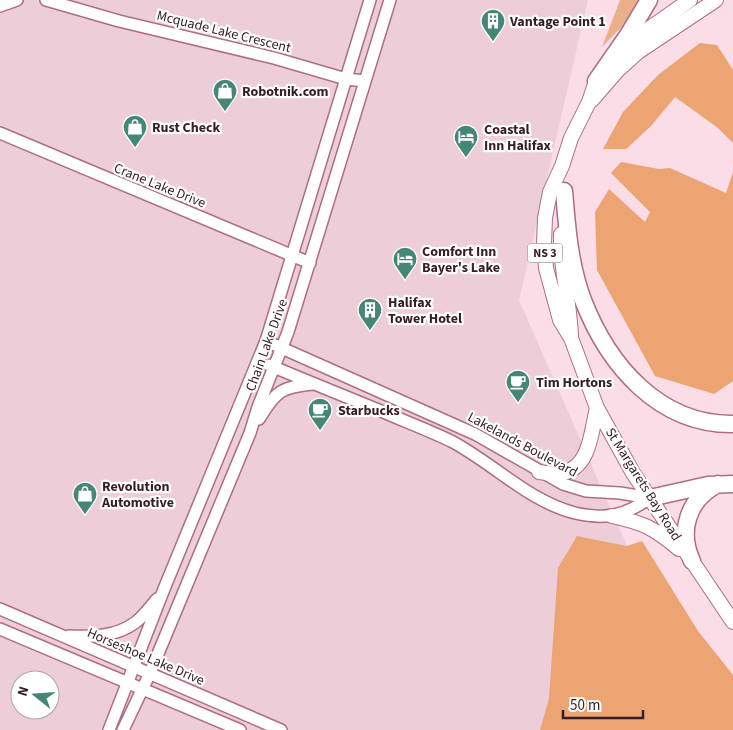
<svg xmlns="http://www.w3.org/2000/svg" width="733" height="730" font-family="'Source Sans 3',sans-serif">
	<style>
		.built { fill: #edcdd8; fill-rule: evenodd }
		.green { fill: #e9af88 }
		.forest { fill: #eca473 }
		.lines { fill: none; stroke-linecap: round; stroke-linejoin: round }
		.minor-casing { stroke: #ae6d86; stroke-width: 14 }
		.major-casing { stroke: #ae6d86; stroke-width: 16 }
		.highway-casing { stroke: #ae6d86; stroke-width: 19 }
		.minor { stroke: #fff; stroke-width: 11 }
		.major { stroke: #fff; stroke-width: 14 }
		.highway { stroke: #fff; stroke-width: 16 }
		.labels { text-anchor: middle; stroke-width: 4.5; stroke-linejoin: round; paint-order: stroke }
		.shield { fill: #fff; stroke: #726067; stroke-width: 1 }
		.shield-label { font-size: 12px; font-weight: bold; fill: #361c26 }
		.poi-label { font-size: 14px; font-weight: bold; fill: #361c26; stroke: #fff; text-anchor: start }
		.street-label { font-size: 14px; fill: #361c26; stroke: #fff }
	</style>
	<rect width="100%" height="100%" fill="#fbdde7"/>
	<path class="built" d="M 0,0 L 588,0 L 519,300 L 627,546 L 577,536 L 549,698 L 540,730 L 0,730 ZM 20,680 L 50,680 L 50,710 L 20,710 Z"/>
	<path class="green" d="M 620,0 L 641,0 L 630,18 L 602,47 Z"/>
	<path class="forest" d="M 700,43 L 717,45 L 733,70 L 733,143 L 718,128 L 675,97 L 651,126 L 626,149 L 603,149 L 623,112 L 658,75 Z
		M 621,162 L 659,169 L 670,168 L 726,193 L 733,172 L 733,381 L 714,394 L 655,376 L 597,270 L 595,212 L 609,189 L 645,222 L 650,212 L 611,173 Z
		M 577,536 L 627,546 L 642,541 L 698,631 L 733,675 L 733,730 L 540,730 L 549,698 L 558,568 Z"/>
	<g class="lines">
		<defs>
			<path id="minor" d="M 46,0 L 119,21 L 274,58 L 346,79 L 365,81
				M 0,6 L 17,0
				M 0,133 L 310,263
				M 266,341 L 475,434 L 563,484 L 586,491 L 620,493 L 650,498
				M 269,365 C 307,381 344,396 381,411 C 404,421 428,430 451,441 C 493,463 528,501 575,513 C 606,520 624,516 650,498
				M 259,419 C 276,391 281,387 313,384
				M 0,609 L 281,730
				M 0,629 L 240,730
				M 69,636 C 93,637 116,637 136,622 C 144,616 151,606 157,599
				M 109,730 L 164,589 L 266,341 L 370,0
				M 123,730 L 150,673 L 250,433 L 258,407 L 288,332 L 390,0"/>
			<path id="major" d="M 622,50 L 637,37 L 690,0
				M 603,72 L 596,81 L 589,102 L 571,138 L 562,166 L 550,192 L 545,218 L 544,243 L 546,268 L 560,320 L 571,338 L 597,408 L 633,473 L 733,622
				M 592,100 L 618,70 L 638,52 L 716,0
				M 561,234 C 560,268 570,302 571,337
				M 539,472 C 547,473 555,475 563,473 C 591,466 591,431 597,408
				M 612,516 C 644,523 654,528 679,549"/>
			<path id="highway" d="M 596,81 L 628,35 L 649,0
				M 564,191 C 567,228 570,266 583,300 C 608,365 659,425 733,424
				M 650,498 L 708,485 L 733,484
				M 692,561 C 678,531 688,499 718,484"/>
		</defs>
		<use href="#minor" class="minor-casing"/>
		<use href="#major" class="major-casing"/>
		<use href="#highway" class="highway-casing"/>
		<use href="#minor" class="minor"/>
		<use href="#major" class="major"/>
		<use href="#highway" class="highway"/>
	</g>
	<defs>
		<symbol id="building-pin" viewBox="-11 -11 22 30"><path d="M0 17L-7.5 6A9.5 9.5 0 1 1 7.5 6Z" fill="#458676" stroke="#fff"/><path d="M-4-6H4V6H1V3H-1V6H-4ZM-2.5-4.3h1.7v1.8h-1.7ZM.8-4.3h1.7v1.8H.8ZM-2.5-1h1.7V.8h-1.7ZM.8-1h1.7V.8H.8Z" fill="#fff"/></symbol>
		<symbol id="shop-pin" viewBox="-11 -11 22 30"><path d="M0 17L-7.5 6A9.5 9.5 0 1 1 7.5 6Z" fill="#458676" stroke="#fff"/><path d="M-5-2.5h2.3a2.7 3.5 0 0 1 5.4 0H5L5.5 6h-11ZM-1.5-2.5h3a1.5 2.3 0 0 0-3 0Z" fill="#fff"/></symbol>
		<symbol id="hotel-pin" viewBox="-11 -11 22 30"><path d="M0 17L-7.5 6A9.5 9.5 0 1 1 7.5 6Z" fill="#458676" stroke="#fff"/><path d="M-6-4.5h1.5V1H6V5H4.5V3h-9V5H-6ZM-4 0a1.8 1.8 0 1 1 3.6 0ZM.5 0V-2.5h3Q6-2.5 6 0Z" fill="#fff"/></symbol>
		<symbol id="cafe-pin" viewBox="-11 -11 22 30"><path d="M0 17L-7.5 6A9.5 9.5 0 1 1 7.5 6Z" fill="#458676" stroke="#fff"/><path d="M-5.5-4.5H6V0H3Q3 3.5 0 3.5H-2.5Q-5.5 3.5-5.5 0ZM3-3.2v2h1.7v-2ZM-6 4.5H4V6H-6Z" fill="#fff"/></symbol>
	</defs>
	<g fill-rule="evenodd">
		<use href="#building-pin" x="479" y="7" width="28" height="38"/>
		<use href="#shop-pin" x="211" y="77" width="28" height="38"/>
		<use href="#shop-pin" x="121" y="113" width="28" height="38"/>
		<use href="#hotel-pin" x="452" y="123" width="28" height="38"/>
		<use href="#hotel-pin" x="391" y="245" width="28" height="38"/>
		<use href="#building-pin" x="356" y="296" width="28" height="38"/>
		<use href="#cafe-pin" x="504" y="368" width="28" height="38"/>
		<use href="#cafe-pin" x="306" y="396" width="28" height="38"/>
		<use href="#shop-pin" x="71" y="480" width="28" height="38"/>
	</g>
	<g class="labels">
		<rect class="shield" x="527.5" y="243.5" width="35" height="19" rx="4"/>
		<g class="shield-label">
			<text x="545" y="257">NS 3</text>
		</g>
		<g class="poi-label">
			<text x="510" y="26">Vantage Point 1</text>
			<text x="242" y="96">Robotnik.com</text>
			<text x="152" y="132">Rust Check</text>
			<text x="484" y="134">Coastal<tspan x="484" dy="16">Inn Halifax</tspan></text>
			<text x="422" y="256">Comfort Inn<tspan x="422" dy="16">Bayer's Lake</tspan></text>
			<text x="388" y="307">Halifax<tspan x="388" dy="16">Tower Hotel</tspan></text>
			<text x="536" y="387">Tim Hortons</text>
			<text x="338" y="415">Starbucks</text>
			<text x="102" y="491">Revolution<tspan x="102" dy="16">Automotive</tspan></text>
		</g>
		<g class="street-label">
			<text transform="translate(224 31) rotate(14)" y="5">Mcquade Lake Crescent</text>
			<text transform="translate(160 185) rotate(22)" y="5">Crane Lake Drive</text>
			<text transform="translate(266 345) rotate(-70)" y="5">Chain Lake Drive</text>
			<text transform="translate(523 444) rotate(28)" y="5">Lakelands Boulevard</text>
			<text transform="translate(644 484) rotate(58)" y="5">St Margarets Bay Road</text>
			<text transform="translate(146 656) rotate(23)" y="5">Horseshoe Lake Drive</text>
		</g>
	</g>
	<g transform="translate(35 695) rotate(287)"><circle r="24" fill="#ffffff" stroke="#afa4a8"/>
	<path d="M0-4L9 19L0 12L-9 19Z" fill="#458676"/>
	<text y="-8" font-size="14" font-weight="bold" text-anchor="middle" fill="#361c26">N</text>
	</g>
	<path d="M563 710v8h80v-8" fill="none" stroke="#361c26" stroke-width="2.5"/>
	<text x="570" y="710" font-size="15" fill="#361c26" stroke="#ffffff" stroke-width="4" paint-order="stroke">50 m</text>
</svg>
